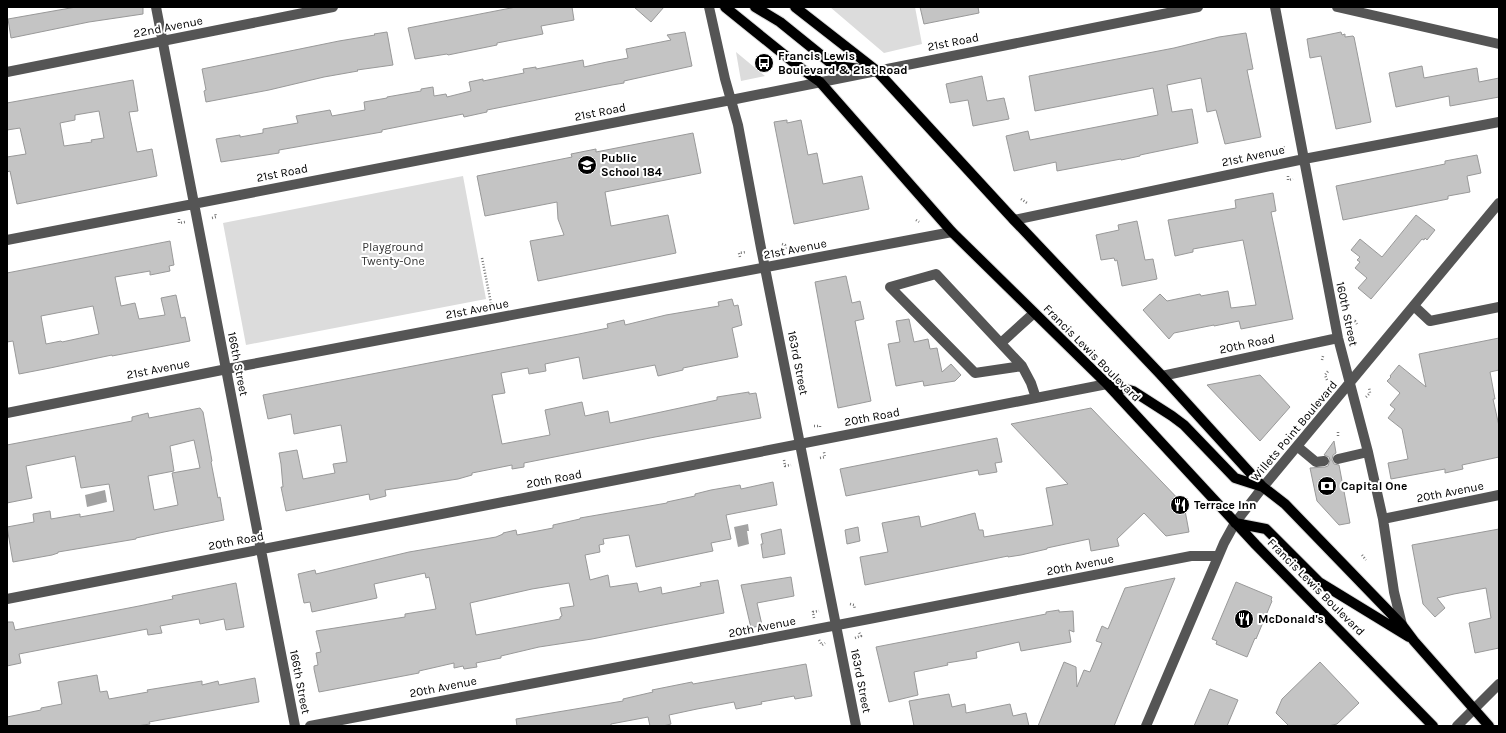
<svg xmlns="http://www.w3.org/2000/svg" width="1506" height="733" font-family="Karla,sans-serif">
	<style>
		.green { fill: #dcdcdc }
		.water { fill: #a3a3a3 }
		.building { fill: #c4c4c4; stroke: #999; fill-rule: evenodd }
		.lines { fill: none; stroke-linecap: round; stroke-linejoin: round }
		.major-casing { stroke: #dbdbdb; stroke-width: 12 }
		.path { stroke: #777; stroke-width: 2.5; stroke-dasharray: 1 2; stroke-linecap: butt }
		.minor { stroke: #555; stroke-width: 10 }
		.major { stroke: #000; stroke-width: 10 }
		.labels { text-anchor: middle; stroke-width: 4; stroke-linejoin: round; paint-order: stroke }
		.street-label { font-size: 12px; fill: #000; stroke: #fff }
		.poi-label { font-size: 12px; font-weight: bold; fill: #000; stroke: #fff; text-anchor: start }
		.park-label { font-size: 12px; fill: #333; stroke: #fff }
	</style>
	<rect width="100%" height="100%" fill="#fff"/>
	<path class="green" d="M 830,7 L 915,7 L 922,44 L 884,53 Z
		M 736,52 L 765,76 L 741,81 Z
		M 463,176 L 486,299 L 246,345 L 223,223 Z"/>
	<path class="water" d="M 105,490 L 107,502 L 87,507 L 85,495 Z
		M 748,524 L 749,531 L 747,531 L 749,544 L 738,547 L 734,527 Z"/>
	<path class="building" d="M 76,7 L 143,7 L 143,14 L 89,22 L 11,38 L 8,19 Z
		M 516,7 L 572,7 L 574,20 L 541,26 L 543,34 L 497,43 L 497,45 L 448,55 L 447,54 L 415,59 L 408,28 Z
		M 634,7 L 664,7 L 651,22 Z
		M 920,7 L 978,7 L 979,13 L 924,24 Z
		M 387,32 L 393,65 L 357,70 L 358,71 L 324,77 L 269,90 L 206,102 L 204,91 L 206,90 L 202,69 L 339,41 L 375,35 L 374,34 Z
		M 685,32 L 692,66 L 624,81 L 624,83 L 612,85 L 487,110 L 487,112 L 464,117 L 463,114 L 382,130 L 382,132 L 279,150 L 279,153 L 221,162 L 216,139 L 240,135 L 240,137 L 263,133 L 263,129 L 298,123 L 296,116 L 330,110 L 332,116 L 365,110 L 364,102 L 387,98 L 387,97 L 421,91 L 421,89 L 433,87 L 434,96 L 446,94 L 447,97 L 471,91 L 469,82 L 483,79 L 483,81 L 524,73 L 523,69 L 536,67 L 536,69 L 583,60 L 584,67 L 607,62 L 628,58 L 626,49 L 671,40 L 667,35 Z
		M 1341,32 L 1342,35 L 1345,34 L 1345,37 L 1353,36 L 1354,37 L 1371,122 L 1336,129 L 1321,56 L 1310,58 L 1307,39 Z
		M 1246,33 L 1253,69 L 1247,70 L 1261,137 L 1225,144 L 1216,110 L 1207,112 L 1201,78 L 1167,85 L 1172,112 L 1192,109 L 1198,143 L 1140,155 L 1140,156 L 1121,160 L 1121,159 L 1057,171 L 1056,162 L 1014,171 L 1006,136 L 1028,131 L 1030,140 L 1158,115 L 1153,88 L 1035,111 L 1029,76 L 1174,48 L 1219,37 Z
		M 1422,66 L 1424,78 L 1477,68 L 1479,82 L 1499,78 L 1499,97 L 1450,106 L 1449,96 L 1396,107 L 1389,73 Z
		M 982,76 L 987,101 L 1004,98 L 1009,119 L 973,126 L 968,100 L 950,103 L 946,84 Z
		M 133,80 L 138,111 L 129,112 L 137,152 L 152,149 L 157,176 L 17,204 L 10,171 L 7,172 L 7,157 L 26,154 L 20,128 L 7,130 L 7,103 ZM 99,111 L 104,138 L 91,140 L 92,142 L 64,146 L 60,123 L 75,120 L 75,115 Z
		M 787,120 L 787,123 L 801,120 L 808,155 L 817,153 L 823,184 L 862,176 L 869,209 L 794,224 L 774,122 Z
		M 693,133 L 701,173 L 605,192 L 611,226 L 668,215 L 676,253 L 538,281 L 530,241 L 564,235 L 558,219 L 557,202 L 485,216 L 477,176 L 572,157 L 571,154 L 596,149 L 596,152 Z
		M 1477,155 L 1481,173 L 1467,176 L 1470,192 L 1448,196 L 1448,199 L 1343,220 L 1336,186 L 1445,164 L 1445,161 Z
		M 1273,193 L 1276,211 L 1271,212 L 1293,319 L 1241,329 L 1239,321 L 1214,326 L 1214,325 L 1174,333 L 1169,339 L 1143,310 L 1160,294 L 1167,301 L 1200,294 L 1201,296 L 1228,291 L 1231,308 L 1256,305 L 1243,240 L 1193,249 L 1193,252 L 1175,256 L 1168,220 L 1236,208 L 1235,200 Z
		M 1416,215 L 1435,230 L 1427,240 L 1425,238 L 1424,240 L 1422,239 L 1371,299 L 1358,288 L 1367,278 L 1355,268 L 1360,262 L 1357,260 L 1360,257 L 1351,250 L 1360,239 L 1382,257 Z
		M 1137,221 L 1145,260 L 1153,259 L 1157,279 L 1122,286 L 1117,260 L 1115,261 L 1114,258 L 1101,260 L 1096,235 L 1119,230 L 1118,225 Z
		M 170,241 L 174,265 L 169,266 L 170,271 L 150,275 L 150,271 L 115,277 L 121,306 L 135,303 L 139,319 L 165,315 L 161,298 L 176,295 L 181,318 L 185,317 L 190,341 L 112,356 L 112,355 L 50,368 L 19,374 L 13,341 L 7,342 L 7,273 ZM 93,306 L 99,334 L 62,342 L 61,341 L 46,344 L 41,316 Z
		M 846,276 L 852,303 L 860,301 L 864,319 L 855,321 L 871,401 L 838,408 L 815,282 Z
		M 732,299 L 734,306 L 738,305 L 742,325 L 732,328 L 738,357 L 683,368 L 683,370 L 658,376 L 655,365 L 583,379 L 579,357 L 545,364 L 546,371 L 529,374 L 528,368 L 501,373 L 505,393 L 492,395 L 502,444 L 550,435 L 545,410 L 582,402 L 585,416 L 608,411 L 610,423 L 717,400 L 717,397 L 749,392 L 749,394 L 756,393 L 761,418 L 655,437 L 524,463 L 524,467 L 512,469 L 512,465 L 472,473 L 472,475 L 458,479 L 385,490 L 386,496 L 370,500 L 369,494 L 286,511 L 281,487 L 283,487 L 281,464 L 279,453 L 297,450 L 303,479 L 335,473 L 333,464 L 347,462 L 341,425 L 294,434 L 291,414 L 268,419 L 263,395 L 579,334 L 608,328 L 607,324 L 624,320 L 625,325 L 666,315 L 719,306 L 718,302 Z
		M 909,319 L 914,342 L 928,339 L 930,349 L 937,348 L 942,372 L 951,364 L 961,375 L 955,381 L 924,386 L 923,381 L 896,386 L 888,344 L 900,342 L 896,321 Z
		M 1499,338 L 1499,370 L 1490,372 L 1495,399 L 1493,399 L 1499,426 L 1499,457 L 1462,465 L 1463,469 L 1445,473 L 1445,469 L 1391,479 L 1388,463 L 1408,459 L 1402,429 L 1388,418 L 1395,409 L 1390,405 L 1400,393 L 1387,381 L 1391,377 L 1390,376 L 1399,365 L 1426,387 L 1419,354 Z
		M 1260,375 L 1290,407 L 1260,441 L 1207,385 Z
		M 200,408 L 203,412 L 212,461 L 211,462 L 218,498 L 220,497 L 224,520 L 164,532 L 136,538 L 136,539 L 58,552 L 58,553 L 52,555 L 13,562 L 7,527 L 34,522 L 33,514 L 50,511 L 51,519 L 80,514 L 80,517 L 114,511 L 109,484 L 81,488 L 75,456 L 26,466 L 32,498 L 7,503 L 7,445 L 132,421 L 132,417 L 148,413 L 149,418 ZM 194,440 L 200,468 L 172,473 L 178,505 L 154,510 L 148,476 L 174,471 L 170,446 Z
		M 1091,408 L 1184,505 L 1189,532 L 1166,536 L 1144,513 L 1117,539 L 1119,546 L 1091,551 L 1089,539 L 1047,548 L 1047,549 L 1021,555 L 1008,557 L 1008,556 L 865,585 L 860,557 L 888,552 L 882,523 L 919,516 L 921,527 L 975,513 L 979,530 L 983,530 L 984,537 L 1053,525 L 1046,488 L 1068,484 L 1011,424 Z
		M 997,438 L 1002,462 L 995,463 L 997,472 L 979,475 L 978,470 L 846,496 L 840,469 Z
		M 1334,441 L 1336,453 L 1333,455 L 1332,460 L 1334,464 L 1339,465 L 1350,523 L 1339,525 L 1317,501 L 1310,468 L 1325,467 L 1328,466 L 1330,460 L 1329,457 L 1324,455 Z
		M 773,482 L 777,505 L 726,515 L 731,539 L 711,543 L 713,551 L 636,567 L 629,535 L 603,539 L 604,544 L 599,545 L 600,552 L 585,555 L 590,580 L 608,575 L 610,587 L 637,583 L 639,592 L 661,587 L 662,594 L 701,586 L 700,583 L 718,580 L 724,613 L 592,639 L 539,647 L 501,656 L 501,658 L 476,663 L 477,667 L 464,669 L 463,666 L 454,668 L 454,663 L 419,671 L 419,673 L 319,692 L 314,669 L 314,666 L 318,665 L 316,653 L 321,652 L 316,631 L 405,617 L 405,614 L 436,609 L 429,577 L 426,578 L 425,573 L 374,584 L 377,598 L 312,612 L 310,602 L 304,603 L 298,574 L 315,570 L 316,574 L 409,552 L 496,537 L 503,534 L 503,533 L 516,530 L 517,535 L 553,528 L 553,525 L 580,519 L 580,518 L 667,503 L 667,502 L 695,496 L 695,494 L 711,490 L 740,485 L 741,489 ZM 569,583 L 574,606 L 560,608 L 562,616 L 560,617 L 560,619 L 476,635 L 470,603 L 532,589 Z
		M 858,527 L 860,541 L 847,544 L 845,530 Z
		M 781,529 L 785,554 L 763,558 L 761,544 L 763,544 L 761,534 Z
		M 1499,529 L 1499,648 L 1475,653 L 1469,623 L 1491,618 L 1486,588 L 1454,594 L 1437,598 L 1445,608 L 1435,617 L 1423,604 L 1412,545 Z
		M 791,577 L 794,596 L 757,603 L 762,625 L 751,628 L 741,585 Z
		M 1175,578 L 1114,726 L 1038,726 L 1064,662 L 1076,667 L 1077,687 L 1084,670 L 1090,672 L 1102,643 L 1096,641 L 1102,626 L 1108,629 L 1125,588 Z
		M 1236,582 L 1272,597 L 1271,600 L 1272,601 L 1256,639 L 1255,638 L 1247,657 L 1216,644 L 1217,641 L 1212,639 Z
		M 236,583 L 244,627 L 226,630 L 224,619 L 200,624 L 199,619 L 160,626 L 162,633 L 148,635 L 147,629 L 19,654 L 21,663 L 7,666 L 7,622 L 13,622 L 15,630 L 139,606 L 173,599 L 172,596 Z
		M 1059,610 L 1059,612 L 1073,611 L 1074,632 L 1069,630 L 1071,642 L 1021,651 L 1019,642 L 976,652 L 977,658 L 947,663 L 948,665 L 914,672 L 918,695 L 889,702 L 876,647 L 1046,614 L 1046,612 Z
		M 1320,662 L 1359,703 L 1337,724 L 1328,726 L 1289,726 L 1276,713 L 1282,699 Z
		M 806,664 L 812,696 L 795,699 L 794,696 L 761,702 L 762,704 L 736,709 L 734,702 L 697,709 L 669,715 L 671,724 L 663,726 L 650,726 L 648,717 L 611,724 L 611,726 L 517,726 L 516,719 L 623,701 L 623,699 L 653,692 L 652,690 L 692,682 L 693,684 Z
		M 97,675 L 100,692 L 107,691 L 109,699 L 148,692 L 147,690 L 202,681 L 202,685 L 218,681 L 219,685 L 255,678 L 259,702 L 149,722 L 150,724 L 137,726 L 7,726 L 7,717 L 41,710 L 41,708 L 62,704 L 58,682 Z
		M 1210,689 L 1238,700 L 1227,726 L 1194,726 Z
		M 949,694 L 952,707 L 965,704 L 966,713 L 1010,704 L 1013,716 L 1026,713 L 1029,726 L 914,726 L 909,701 Z"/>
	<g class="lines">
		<defs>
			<path id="major" d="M 725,7 L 803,70 L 820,82 L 952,232 L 1107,384 L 1256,545 L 1433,726
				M 755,7 L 780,22 L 832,64 L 837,66 L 875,71
				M 795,7 L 877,71 L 1014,220 L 1162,376 L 1263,487 L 1285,504 L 1402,625 L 1414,641 L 1489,726
				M 1107,384 L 1133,391 L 1172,416 L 1184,425 L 1235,478 L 1263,487
				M 1235,523 L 1266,529 L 1319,582 L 1409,637"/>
		</defs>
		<use href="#major" class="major-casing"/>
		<path class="path" d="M 1283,152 L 1282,148 L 1286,147
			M 1288,176 L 1288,180 L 1293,179
			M 1021,199 L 1027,203
			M 212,218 L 216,217 L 215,213
			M 179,219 L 179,223 L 185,222
			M 916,220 L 919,222
			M 782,244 L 785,245 L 786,250
			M 740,257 L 739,253 L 746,252
			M 482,258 L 491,303
			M 1352,322 L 1355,321 L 1357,324
			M 1322,360 L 1323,356
			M 1327,380 L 1325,375 L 1329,370
			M 1366,397 L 1370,393 L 1369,387
			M 814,426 L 820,426 L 820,427
			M 1338,436 L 1338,430
			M 820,458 L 825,457 L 824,452
			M 784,460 L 785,466 L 791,465
			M 1362,555 L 1366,560
			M 850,604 L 854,605 L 855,609
			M 814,618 L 813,612 L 819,611
			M 855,638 L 861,636 L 859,632
			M 819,640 L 822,645 L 825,643"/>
		<path class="minor" d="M 156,7 L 295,726
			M 709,7 L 725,79 L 738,125 L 761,248 L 856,726
			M 1275,7 L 1338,338 L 1368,452 L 1383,519 L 1394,592 L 1402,625
			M 1337,7 L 1499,44
			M 7,72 L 333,7
			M 1014,220 L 1304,159 L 1499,122
			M 7,240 L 731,100 L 1198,7
			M 1414,306 L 1430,321 L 1499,307
			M 1001,343 L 1034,313
			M 1022,366 L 975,373 L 890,287 L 936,274 L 1022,366 L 1031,383 L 1036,398
			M 1162,376 L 1338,338
			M 7,413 L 247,365 L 952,232
			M 1298,447 L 1316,462 L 1324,461
			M 1338,459 L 1368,452
			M 1383,519 L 1499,495
			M 7,599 L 1107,384
			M 310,726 L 869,619 L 1191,556 L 1218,556
			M 1146,726 L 1224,543 L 1235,523 L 1263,487 L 1499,203
			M 1457,726 L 1499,684"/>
		<use href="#major" class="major"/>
	</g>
	<defs>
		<symbol id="bus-disc" viewBox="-11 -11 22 22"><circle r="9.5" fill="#000" stroke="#fff"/><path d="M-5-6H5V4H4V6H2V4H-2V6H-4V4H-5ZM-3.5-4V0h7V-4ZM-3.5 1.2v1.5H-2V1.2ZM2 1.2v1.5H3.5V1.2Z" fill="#fff"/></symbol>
		<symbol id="school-disc" viewBox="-11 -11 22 22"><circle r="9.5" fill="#000" stroke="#fff"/><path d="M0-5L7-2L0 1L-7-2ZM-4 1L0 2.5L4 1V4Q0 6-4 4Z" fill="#fff"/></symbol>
		<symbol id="bank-disc" viewBox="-11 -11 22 22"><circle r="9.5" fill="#000" stroke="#fff"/><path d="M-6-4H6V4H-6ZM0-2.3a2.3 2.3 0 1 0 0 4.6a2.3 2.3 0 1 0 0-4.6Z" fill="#fff"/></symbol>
		<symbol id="restaurant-disc" viewBox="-11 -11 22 22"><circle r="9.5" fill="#000" stroke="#fff"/><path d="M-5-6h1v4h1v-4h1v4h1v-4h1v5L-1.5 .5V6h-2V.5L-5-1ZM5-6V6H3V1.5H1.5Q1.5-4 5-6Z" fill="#fff"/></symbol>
	</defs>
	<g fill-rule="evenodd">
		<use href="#bus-disc" x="753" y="52" width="22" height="22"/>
		<use href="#school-disc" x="576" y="154" width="22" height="22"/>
		<use href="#bank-disc" x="1316" y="475" width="22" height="22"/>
		<use href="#restaurant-disc" x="1169" y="494" width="22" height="22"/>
		<use href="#restaurant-disc" x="1233" y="608" width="22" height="22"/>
	</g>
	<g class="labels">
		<g class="street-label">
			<text transform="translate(168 27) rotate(-11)" y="4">22nd Avenue</text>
			<text transform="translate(953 42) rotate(-11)" y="4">21st Road</text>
			<text transform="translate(600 112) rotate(-11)" y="4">21st Road</text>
			<text transform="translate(1253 156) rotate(-12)" y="4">21st Avenue</text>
			<text transform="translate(282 173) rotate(-11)" y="4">21st Road</text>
			<text transform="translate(795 249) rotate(-11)" y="4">21st Avenue</text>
			<text transform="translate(477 309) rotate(-11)" y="4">21st Avenue</text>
			<text transform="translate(1347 314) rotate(78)" y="4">160th Street</text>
			<text transform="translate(1247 344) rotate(-12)" y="4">20th Road</text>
			<text transform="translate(1092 353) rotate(45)" y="4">Francis Lewis Boulevard</text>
			<text transform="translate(798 363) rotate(79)" y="4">163rd Street</text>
			<text transform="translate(238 364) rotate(79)" y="4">166th Street</text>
			<text transform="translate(158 369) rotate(-11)" y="4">21st Avenue</text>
			<text transform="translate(872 417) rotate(-11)" y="4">20th Road</text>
			<text transform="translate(1294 431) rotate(-50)" y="4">Willets Point Boulevard</text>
			<text transform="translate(554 479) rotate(-11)" y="4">20th Road</text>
			<text transform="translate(1450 492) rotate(-11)" y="4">20th Avenue</text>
			<text transform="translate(236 541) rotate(-11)" y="4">20th Road</text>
			<text transform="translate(1080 565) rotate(-11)" y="4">20th Avenue</text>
			<text transform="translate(1316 587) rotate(45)" y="4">Francis Lewis Boulevard</text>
			<text transform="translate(762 627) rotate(-11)" y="4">20th Avenue</text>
			<text transform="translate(861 681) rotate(79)" y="4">163rd Street</text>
			<text transform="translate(300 682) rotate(79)" y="4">166th Street</text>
			<text transform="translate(443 687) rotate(-11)" y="4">20th Avenue</text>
		</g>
		<g class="poi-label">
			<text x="778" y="60">Francis Lewis<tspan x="778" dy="14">Boulevard &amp; 21st Road</tspan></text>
			<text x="601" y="162">Public<tspan x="601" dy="14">School 184</tspan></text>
			<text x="1341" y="490">Capital One</text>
			<text x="1194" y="509">Terrace Inn</text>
			<text x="1258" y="623">McDonald's</text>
		</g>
		<g class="park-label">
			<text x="393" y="251">Playground<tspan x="393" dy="14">Twenty-One</tspan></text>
		</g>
	</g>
	<rect width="1506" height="733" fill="none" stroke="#000000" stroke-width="16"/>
</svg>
